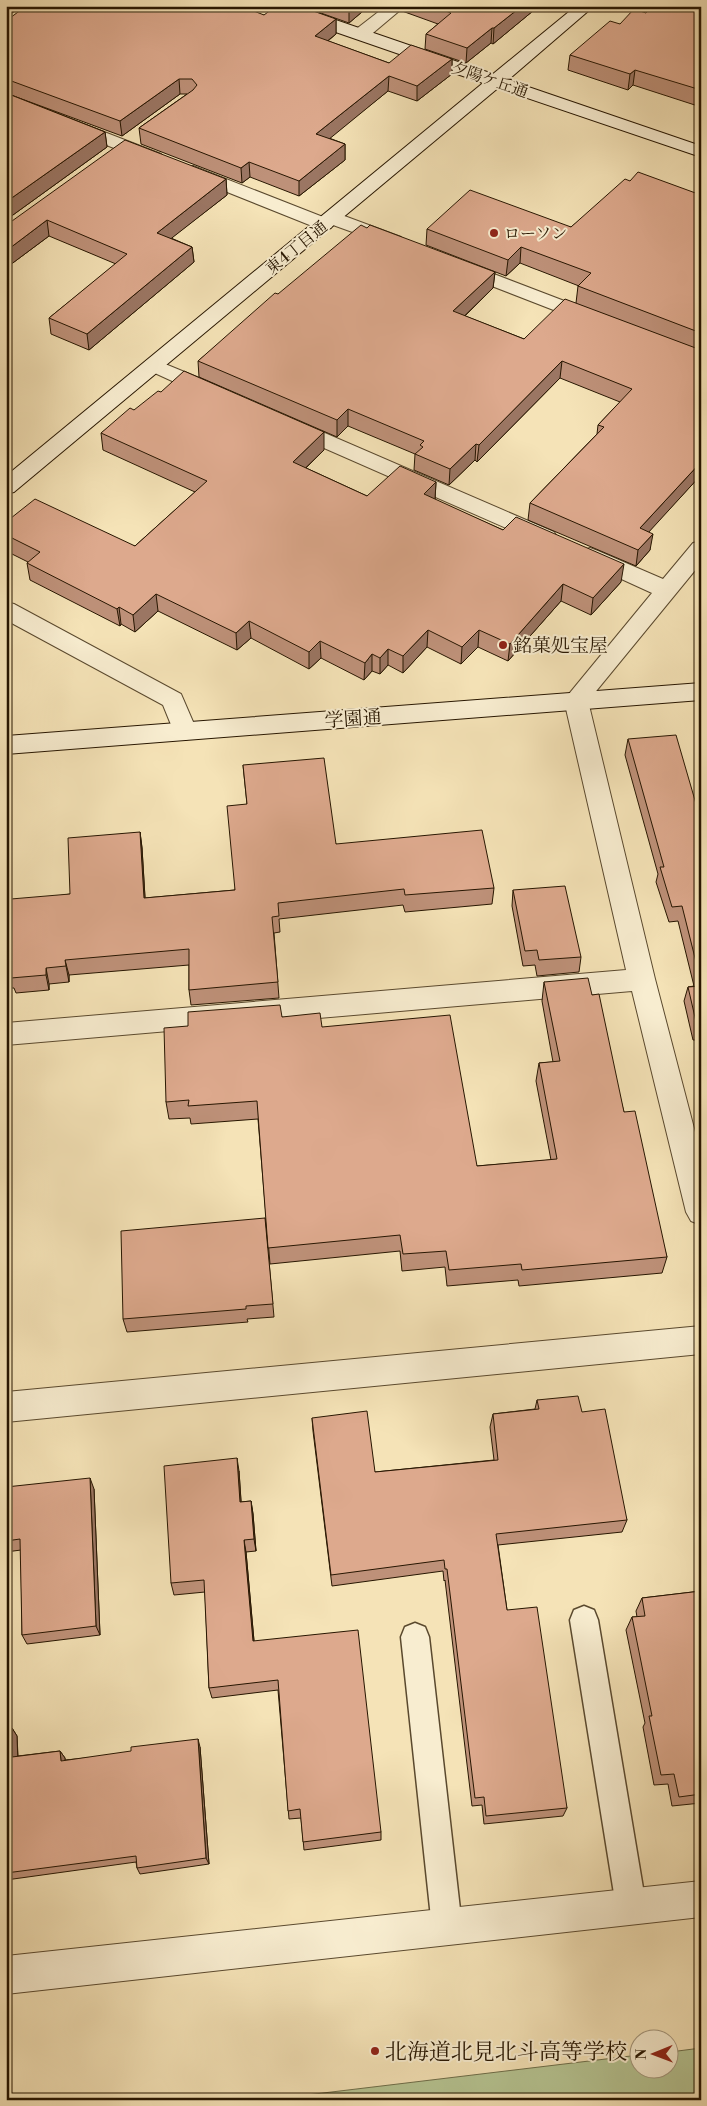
<svg xmlns="http://www.w3.org/2000/svg" width="707" height="2106" font-family="'Libre Bodoni','Noto Serif JP',serif">
	<style>
		.green { fill: #b6c593; stroke: #6e6e4a }
		.lines { fill: none; stroke-linecap: round; stroke-linejoin: round }
		.lane-casing { stroke: #5a492e; stroke-width: 3 }
		.street-casing { stroke: #5a492e; stroke-width: 2 }
		.secondary-casing { stroke: #271601; stroke-width: 2 }
		.lane { fill: #f8edd0; fill-rule: evenodd }
		.street { fill: #f8edd0; fill-rule: evenodd }
		.secondary { fill: #f8edd0; fill-rule: evenodd }
		.wall { fill: #be9179; stroke: #271601 }
		.shaded-wall { fill: #9b7663; stroke: #271601 }
		.building { fill: #dda98d; stroke: #271601 }
		.poi-dot { fill: #8f2418; stroke: #f8edd0; stroke-width: 2 }
		.labels { text-anchor: middle; stroke-width: 4; stroke-linejoin: round; paint-order: stroke }
		.far-street-label { font-size: 16px; fill: #271601; stroke: #f8edd0 }
		.far-poi-label { font-size: 16px; fill: #271601; stroke: #f8edd0; text-anchor: start }
		.poi-label { font-size: 19px; fill: #271601; stroke: #f8edd0; text-anchor: start }
		.street-label { font-size: 19px; fill: #271601; stroke: #f8edd0 }
		.near-poi-label { font-size: 22px; fill: #271601; stroke: #f8edd0; text-anchor: start }
	</style>
	<rect width="100%" height="100%" fill="#f5e3b7"/>
	<filter id="stains"><feTurbulence type="fractalNoise" baseFrequency=".004" numOctaves="4"/><feColorMatrix values="0 0 0 0 .2 0 0 0 0 .09 0 0 0 0 .02 0 0 0 .5 -.17"/></filter>
	<radialGradient id="worn" r=".72"><stop offset=".6" stop-color="#630" stop-opacity="0"/><stop offset="1" stop-color="#630" stop-opacity=".3"/></radialGradient>
	<path class="green" d="M 701,2048 L 701,2100 L 265,2100 L 639,2055 L 640,2068 L 670,2068 L 670,2052 Z"/>
	<g class="lines">
		<defs>
			<path id="lane" d="M 584,1606 L 594,1610 L 598,1620 L 646,1906 L 642,1917 L 631,1921 L 620,1917 L 616,1906 L 570,1620 L 574,1610 Z
				M 415,1623 L 425,1627 L 429,1637 L 462,1927 L 458,1938 L 447,1942 L 436,1938 L 432,1927 L 401,1637 L 405,1627 Z"/>
			<path id="street" d="M 386,6 L 405,6 L 367,38 L 355,38 L 353,34 L 355,30 Z
				M 6,94 L 161,154 L 164,158 L 161,162 L 155,163 L 149,162 L 6,105 Z
				M 193,166 L 323,217 L 325,214 L 332,212 L 339,214 L 401,237 L 404,241 L 401,245 L 394,247 L 333,225 L 331,228 L 324,230 L 317,228 L 187,176 L 184,172 L 187,168 Z
				M 460,261 L 601,315 L 604,319 L 601,323 L 594,325 L 587,323 L 453,271 L 450,267 L 453,263 Z
				M 153,359 L 221,387 L 224,392 L 221,397 L 214,398 L 207,397 L 146,369 L 143,365 L 146,361 Z
				M 290,418 L 554,532 L 557,537 L 554,542 L 546,544 L 538,542 L 283,430 L 280,425 L 283,420 Z
				M 701,541 L 701,563 L 588,701 L 655,979 L 701,1155 L 701,1225 L 691,1221 L 686,1212 L 632,991 L 6,1045 L 6,1023 L 626,970 L 564,700 L 652,593 L 582,561 L 579,556 L 582,551 L 590,548 L 598,551 L 663,579 L 693,543 Z
				M 6,602 L 14,604 L 181,694 L 197,731 L 194,737 L 185,740 L 176,737 L 163,705 L 6,620 Z
				M 701,1326 L 701,1354 L 6,1422 L 6,1392 Z
				M 701,1881 L 701,1917 L 6,1994 L 6,1956 Z"/>
			<path id="secondary" d="M 270,6 L 295,6 L 493,74 L 576,6 L 594,6 L 508,80 L 701,146 L 701,157 L 498,88 L 14,492 L 6,494 L 6,476 L 483,83 L 272,10 Z
				M 701,683 L 701,700 L 6,754 L 6,736 Z"/>
		</defs>
		<use href="#lane" class="lane-casing"/>
		<use href="#street" class="street-casing"/>
		<use href="#secondary" class="secondary-casing"/>
		<use href="#lane" class="lane"/>
		<use href="#street" class="street"/>
		<use href="#secondary" class="secondary"/>
	</g>
	<path class="wall" d="M 301,6 L 369,6 L 349,23 Z
		M 402,6 L 539,6 L 493,44 L 491,43 L 466,63 L 425,49 L 426,34 L 438,24 L 402,11 Z
		M 701,6 L 701,107 L 633,85 L 628,90 L 568,70 L 570,55 L 620,24 L 646,13 Z
		M 264,15 L 336,19 L 336,34 L 328,41 L 389,63 L 452,59 L 452,74 L 417,101 L 388,91 L 329,138 L 345,144 L 345,160 L 299,196 L 250,177 L 242,183 L 141,144 L 139,128 L 187,94 L 180,94 L 122,136 L 11,95 L 105,132 L 107,147 L 6,220 L 6,18 Z
		M 226,179 L 227,195 L 171,238 L 192,247 L 194,262 L 89,350 L 51,334 L 49,318 L 116,264 L 49,236 L 6,268 L 6,222 Z
		M 630,181 L 701,195 L 701,475 L 648,532 L 650,550 L 636,566 L 528,520 L 530,503 L 597,434 L 598,425 L 620,402 L 560,378 L 477,462 L 475,460 L 449,485 L 414,470 L 415,454 L 348,426 L 337,437 L 199,377 L 198,361 L 278,294 L 495,272 L 493,288 L 465,316 L 524,339 L 576,303 L 578,286 L 579,286 L 520,263 L 506,276 L 426,245 L 427,229 L 571,227 Z
		M 134,410 L 324,450 L 306,468 L 367,496 L 436,482 L 435,500 L 503,530 L 621,582 L 591,615 L 561,601 L 508,661 L 478,647 L 461,664 L 427,647 L 403,673 L 388,665 L 380,674 L 372,671 L 364,680 L 321,658 L 309,669 L 251,638 L 237,650 L 158,611 L 135,632 L 121,624 L 120,626 L 30,580 L 27,563 L 28,562 L 6,551 L 6,522 L 135,546 L 195,492 L 103,450 L 101,433 Z
		M 628,739 L 701,821 L 701,1047 L 699,1040 L 693,1040 L 684,1001 L 688,987 L 694,986 L 678,921 L 669,922 L 656,882 L 658,874 L 625,755 Z
		M 243,765 L 336,844 L 494,888 L 492,904 L 405,912 L 403,905 L 279,919 L 280,932 L 274,933 L 279,998 L 191,1005 L 189,990 L 189,965 L 69,975 L 69,982 L 49,984 L 49,990 L 16,993 L 14,988 L 6,988 L 6,904 L 70,894 L 140,832 L 142,848 L 145,898 L 235,890 L 247,804 Z
		M 513,890 L 581,957 L 579,972 L 537,976 L 535,965 L 523,966 L 512,906 Z
		M 544,982 L 592,995 L 624,1112 L 667,1257 L 662,1273 L 519,1286 L 518,1280 L 447,1286 L 445,1267 L 402,1271 L 400,1251 L 270,1264 L 258,1119 L 191,1124 L 190,1118 L 169,1119 L 166,1102 L 188,1026 L 282,1017 L 322,1027 L 477,1166 L 551,1160 L 536,1081 L 539,1063 L 553,1062 L 542,1001 Z
		M 265,1218 L 274,1317 L 247,1319 L 248,1322 L 127,1332 L 123,1319 Z
		M 537,1400 L 582,1412 L 627,1520 L 622,1532 L 498,1545 L 507,1610 L 567,1808 L 563,1816 L 484,1824 L 482,1805 L 472,1806 L 445,1580 L 444,1581 L 443,1571 L 332,1586 L 313,1431 L 312,1418 L 375,1472 L 494,1460 L 490,1427 L 493,1414 L 535,1409 Z
		M 239,1471 L 241,1502 L 251,1501 L 253,1514 L 256,1551 L 246,1552 L 254,1641 L 381,1832 L 381,1840 L 304,1850 L 301,1818 L 289,1819 L 278,1690 L 212,1698 L 209,1688 L 205,1592 L 174,1595 L 171,1583 Z
		M 6,1487 L 94,1489 L 100,1635 L 27,1644 L 22,1635 L 21,1550 L 6,1552 Z
		M 701,1591 L 701,1803 L 672,1806 L 668,1784 L 654,1785 L 643,1727 L 645,1723 L 626,1630 L 632,1617 L 637,1617 L 636,1611 L 642,1598 Z
		M 12,1728 L 17,1736 L 18,1756 L 60,1751 L 65,1758 L 65,1760 L 200,1747 L 209,1864 L 140,1874 L 137,1868 L 136,1862 L 6,1880 L 6,1729 Z"/>
	<path class="shaded-wall" d="M 6,6 L 23,6 L 6,17 Z
		M 351,6 L 369,6 L 349,23 L 349,8 Z
		M 522,6 L 539,6 L 493,44 L 494,28 Z
		M 336,19 L 336,34 L 315,51 L 315,36 Z
		M 492,28 L 491,43 L 466,63 L 467,48 Z
		M 452,59 L 452,74 L 417,101 L 417,86 Z
		M 635,70 L 633,85 L 628,90 L 630,74 Z
		M 389,76 L 388,91 L 317,149 L 316,134 Z
		M 179,79 L 180,94 L 122,136 L 120,121 Z
		M 105,132 L 107,147 L 6,220 L 6,202 Z
		M 345,144 L 345,160 L 299,196 L 299,181 Z
		M 249,162 L 250,177 L 242,183 L 241,168 Z
		M 226,179 L 227,195 L 159,248 L 157,233 Z
		M 47,220 L 49,236 L 6,268 L 6,251 Z
		M 192,247 L 194,262 L 89,350 L 87,334 Z
		M 521,247 L 520,263 L 506,276 L 508,260 Z
		M 495,272 L 493,288 L 452,328 L 453,311 Z
		M 562,361 L 560,378 L 477,462 L 479,445 Z
		M 348,409 L 348,426 L 337,437 L 337,420 Z
		M 324,432 L 324,450 L 294,479 L 293,462 Z
		M 476,444 L 475,460 L 449,485 L 450,469 Z
		M 701,462 L 701,475 L 637,545 L 640,528 Z
		M 436,482 L 435,499 L 423,512 L 424,494 Z
		M 653,534 L 650,550 L 636,566 L 638,550 Z
		M 624,564 L 621,582 L 591,615 L 593,598 Z
		M 563,584 L 561,601 L 508,661 L 510,644 Z
		M 156,594 L 158,611 L 135,632 L 133,615 Z
		M 119,607 L 121,624 L 120,626 L 117,609 Z
		M 249,621 L 251,638 L 237,650 L 236,633 Z
		M 428,630 L 427,647 L 403,673 L 403,656 Z
		M 479,630 L 478,647 L 461,664 L 462,647 Z
		M 320,641 L 321,658 L 309,669 L 309,652 Z
		M 388,649 L 388,665 L 380,674 L 380,658 Z
		M 372,654 L 372,671 L 364,680 L 365,663 Z
		M 140,832 L 142,848 L 146,914 L 144,898 Z
		M 65,960 L 69,975 L 69,982 L 66,966 Z
		M 46,968 L 49,984 L 49,990 L 46,975 Z
		M 237,1458 L 239,1471 L 242,1515 L 240,1502 Z
		M 90,1478 L 94,1489 L 100,1635 L 96,1626 Z
		M 251,1501 L 253,1514 L 256,1551 L 254,1539 Z
		M 244,1540 L 246,1552 L 255,1652 L 253,1641 Z
		M 12,1728 L 17,1736 L 18,1764 L 12,1757 Z
		M 198,1739 L 200,1747 L 209,1864 L 206,1858 Z
		M 60,1751 L 65,1758 L 65,1768 L 61,1761 Z"/>
	<path class="building" d="M 26,6 L 241,6 L 264,15 L 276,6 L 299,6 L 336,19 L 315,36 L 389,63 L 411,45 L 452,59 L 417,86 L 389,76 L 316,134 L 345,144 L 299,181 L 249,162 L 241,168 L 139,128 L 193,90 L 197,85 L 192,79 L 179,79 L 120,121 L 6,79 L 6,18 L 10,18 Z
		M 432,6 L 522,6 L 494,28 L 492,28 L 467,48 L 426,34 L 451,13 Z
		M 652,6 L 701,6 L 701,90 L 635,70 L 630,74 L 570,55 L 610,21 L 620,24 L 634,9 L 646,13 Z
		M 6,93 L 105,132 L 6,202 Z
		M 125,140 L 226,179 L 157,233 L 192,247 L 87,334 L 49,318 L 127,254 L 47,220 L 6,251 L 6,222 L 12,221 Z
		M 638,172 L 701,195 L 701,333 L 578,286 L 591,273 L 521,247 L 508,260 L 427,229 L 470,190 L 571,227 L 625,179 L 630,181 Z
		M 361,225 L 367,228 L 370,225 L 495,272 L 453,311 L 524,339 L 565,299 L 701,350 L 701,462 L 640,528 L 653,534 L 638,550 L 530,503 L 604,427 L 598,425 L 632,389 L 562,361 L 479,445 L 476,444 L 450,469 L 415,454 L 423,447 L 420,445 L 424,441 L 348,409 L 337,420 L 198,361 L 275,293 L 278,294 Z
		M 184,371 L 324,432 L 293,462 L 367,496 L 400,466 L 436,482 L 424,494 L 503,530 L 516,517 L 624,564 L 593,598 L 563,584 L 510,644 L 479,630 L 462,647 L 428,630 L 403,656 L 388,649 L 380,658 L 372,654 L 365,663 L 320,641 L 309,652 L 249,621 L 236,633 L 156,594 L 133,615 L 119,607 L 117,609 L 27,563 L 40,552 L 6,535 L 6,522 L 35,499 L 135,546 L 207,481 L 101,433 L 130,408 L 134,410 L 158,391 L 161,392 Z
		M 676,735 L 701,821 L 701,982 L 682,906 L 672,907 L 660,867 L 664,867 L 628,739 Z
		M 324,758 L 336,844 L 482,830 L 494,888 L 405,895 L 404,889 L 278,903 L 279,916 L 272,917 L 278,982 L 189,990 L 189,949 L 65,960 L 66,966 L 46,968 L 46,975 L 11,978 L 11,972 L 6,972 L 6,904 L 11,903 L 11,899 L 70,894 L 68,838 L 140,832 L 144,898 L 235,890 L 227,806 L 247,804 L 243,765 Z
		M 565,886 L 581,957 L 539,960 L 537,950 L 525,951 L 513,890 Z
		M 588,978 L 592,995 L 599,994 L 624,1112 L 635,1111 L 667,1257 L 522,1270 L 521,1264 L 449,1270 L 446,1251 L 403,1254 L 400,1235 L 268,1248 L 257,1101 L 188,1106 L 189,1100 L 166,1102 L 164,1028 L 188,1026 L 188,1012 L 280,1005 L 282,1017 L 320,1013 L 322,1027 L 450,1015 L 477,1166 L 557,1159 L 539,1063 L 560,1061 L 544,982 Z
		M 701,986 L 701,1026 L 697,1026 L 688,987 Z
		M 265,1218 L 273,1304 L 246,1306 L 246,1309 L 123,1319 L 121,1231 Z
		M 578,1396 L 582,1412 L 605,1409 L 627,1520 L 496,1534 L 507,1610 L 537,1607 L 567,1808 L 486,1816 L 484,1797 L 475,1798 L 447,1569 L 445,1569 L 444,1560 L 331,1575 L 312,1418 L 367,1411 L 375,1472 L 498,1460 L 493,1414 L 539,1409 L 537,1400 Z
		M 237,1458 L 240,1502 L 251,1501 L 254,1539 L 244,1540 L 253,1641 L 358,1630 L 381,1832 L 303,1842 L 300,1809 L 288,1811 L 278,1680 L 209,1688 L 204,1580 L 171,1583 L 164,1466 Z
		M 90,1478 L 96,1626 L 22,1635 L 20,1539 L 6,1541 L 6,1487 Z
		M 701,1591 L 701,1794 L 679,1797 L 674,1774 L 661,1775 L 649,1716 L 652,1716 L 632,1617 L 645,1616 L 642,1598 Z
		M 12,1728 L 12,1757 L 60,1751 L 61,1761 L 131,1751 L 131,1747 L 198,1739 L 206,1858 L 137,1868 L 136,1856 L 6,1873 L 6,1729 Z"/>
	<g class="poi-dot">
		<circle cx="494" cy="233" r="5"/>
		<circle cx="503" cy="645" r="5"/>
		<circle cx="375" cy="2051" r="5"/>
	</g>
	<g class="labels">
		<g class="far-street-label">
			<text transform="translate(490 79) rotate(19)" y="6">夕陽ケ丘通</text>
			<text transform="translate(296 247) rotate(-39)" y="6">東4丁目通</text>
		</g>
		<g class="far-poi-label">
			<text x="504" y="239">ローソン</text>
		</g>
		<g class="poi-label">
			<text x="513" y="652">銘菓処宝屋</text>
		</g>
		<g class="street-label">
			<text transform="translate(353 718) rotate(-4)" y="7">学園通</text>
		</g>
		<g class="near-poi-label">
			<text x="385" y="2059">北海道北見北斗高等学校</text>
		</g>
	</g>
	<rect width="707" height="2106" fill="none" stroke="#f5e3b7" stroke-width="25"/>
	<rect x="8" y="8" width="692" height="2091" fill="none" stroke="#271601" stroke-width="2.5"/>
	<rect x="12" y="12" width="682" height="2081" fill="none" stroke="#271601"/>
	<g transform="translate(654 2054) rotate(269)"><circle r="24" fill="#f8edd0" stroke="#a4977d"/>
	<path d="M0-4L9 19L0 12L-9 19Z" fill="#8f2418"/>
	<text y="-8" font-size="14" font-weight="bold" text-anchor="middle" fill="#271601">N</text>
	</g>
	<rect width="100%" height="100%" filter="url(#stains)"/>
	<rect width="100%" height="100%" fill="url(#worn)"/>
</svg>
